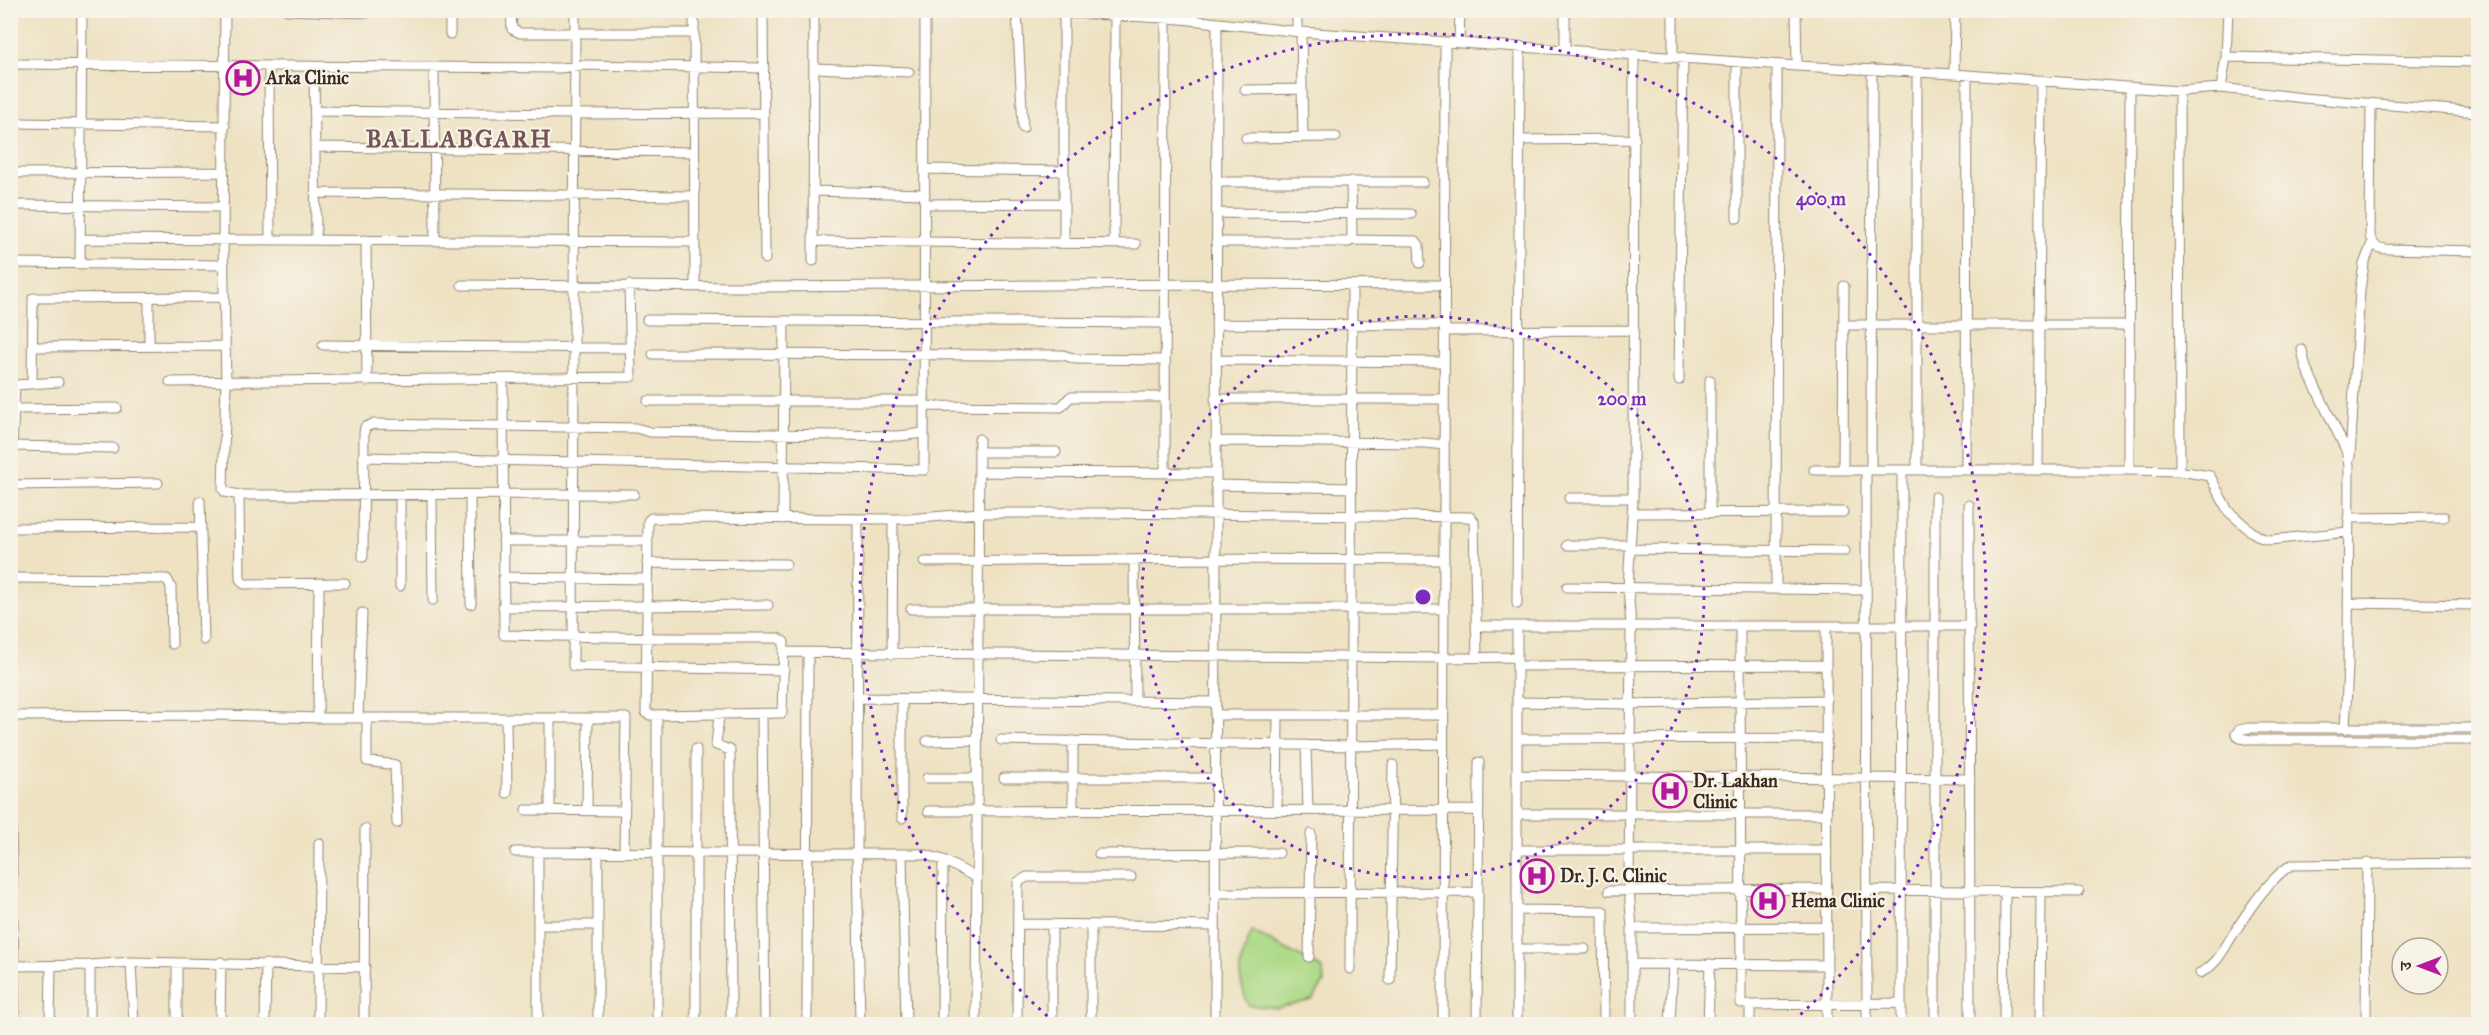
<svg xmlns="http://www.w3.org/2000/svg" width="2489" height="1035" font-family="'IM FELL Great Primer','Noto Serif Devanagari',serif">
	<style>
		.green { fill: #adda87; stroke: #748252; stroke-width: 1.5 }
		.lines { fill: none; stroke-linecap: round; stroke-linejoin: round }
		.minor-casing { stroke: #948670; stroke-width: 11 }
		.minor { stroke: #fff; stroke-width: 9 }
		.ring { fill: none; stroke: #7b2cbf; stroke-width: 3; stroke-dasharray: 3 6 }
		.labels { text-anchor: middle; stroke-width: 4.5; stroke-linejoin: round; paint-order: stroke }
		.poi-label { font-size: 18px; font-weight: bold; fill: #3b2a1e; stroke: #f7f3e8; text-anchor: start }
		.district-label { font-size: 24px; font-weight: bold; letter-spacing: 1.5px; fill: #745455; stroke: #f7f3e8 }
		.centre { fill: #7b2cbf; stroke: #f7f3e8; stroke-width: 3 }
		.ring-label { font-size: 18px; text-anchor: middle; font-weight: bold; fill: #7b2cbf; stroke: #f7f3e8; stroke-width: 4.5; stroke-linejoin: round; paint-order: stroke }
	</style>
	<rect width="100%" height="100%" fill="#f7f3e8"/>
	<filter id="ink" filterUnits="userSpaceOnUse"><feTurbulence type="fractalNoise" baseFrequency=".0167" numOctaves="2"/><feDisplacementMap in="SourceGraphic" scale="12" xChannelSelector="R" yChannelSelector="G"/><feConvolveMatrix kernelMatrix="1 2 1 2 8 2 1 2 1" color-interpolation-filters="sRGB"/></filter>
	<filter id="wash" filterUnits="userSpaceOnUse"><feTurbulence type="fractalNoise" baseFrequency=".008" numOctaves="4" result="noise"/><feDisplacementMap in="SourceGraphic" scale="24" xChannelSelector="R" yChannelSelector="G"/><feGaussianBlur stdDeviation="1.35" result="paint"/><feColorMatrix in="noise" values="0 0 0 0 0 0 0 0 0 0 0 0 0 0 0 0 0 1.4 0 .05"/><feComposite in="paint" operator="in"/></filter>
	<g filter="url(#wash)">
		<rect width="100%" height="100%" fill="#eee2c3"/>
		<path class="green" d="M 1252,931 L 1323,969 L 1324,983 L 1312,1000 L 1277,1008 L 1248,1005 C 1235,970 1239,964 1252,931 Z"/>
	</g>
	<g filter="url(#ink)">
		<g class="lines">
			<defs>
				<path id="minor" d="M 225,10 L 223,240 L 226,382 L 223,489 L 225,492 L 239,495 L 634,494
					M 287,10 L 368,13
					M 450,10 L 450,34
					M 511,10 L 512,29 L 520,33 L 694,33
					M 575,10 L 573,666 L 784,670
					M 694,10 L 695,287
					M 763,10 L 765,259
					M 1017,10 L 1023,128
					M 1020,10 L 1181,19 L 1301,32 L 1797,66 L 1954,74 L 2179,91 L 2221,88 L 2303,98 L 2478,112
					M 1673,10 L 1673,56
					M 1796,10 L 1797,66
					M 1297,31 L 1297,10
					M 1301,32 L 1303,137
					M 1459,43 L 1460,10
					M 1565,49 L 1565,10
					M 2226,57 L 2478,62
					M 1737,62 L 1737,218
					M 12,64 L 560,68 L 583,65 L 764,68
					M 269,67 L 270,240
					M 314,68 L 316,240
					M 434,68 L 435,241
					M 814,68 L 909,72
					M 1917,73 L 1917,470
					M 1954,74 L 1955,10
					M 2221,88 L 2226,57 L 2228,10
					M 1245,90 L 1302,89
					M 2179,91 L 2180,471
					M 2371,104 L 2370,236 C 2373,245 2376,248 2386,249 L 2478,251
					M 315,111 L 575,114 L 764,113
					M 17,123 L 225,126
					M 1246,138 L 1336,137
					M 1519,140 L 1635,139
					M 315,147 L 694,152
					M 925,169 L 1064,171
					M 13,173 L 223,172
					M 1216,182 L 1423,182
					M 813,191 L 925,194
					M 315,193 L 695,196
					M 925,204 L 1064,203
					M 16,205 L 223,207
					M 1216,213 L 1411,214
					M 80,239 L 695,242
					M 366,240 L 367,381
					M 1351,240 L 1416,241 L 1419,245 L 1420,263
					M 813,241 L 1136,244
					M 1216,242 L 1349,242 L 1352,236 L 1351,181
					M 1064,243 L 1064,13
					M 1114,244 L 1115,16
					M 813,261 L 814,10
					M 10,263 L 224,265
					M 80,264 L 82,10
					M 462,285 L 743,287 L 1216,284 L 1445,285
					M 149,298 L 149,345
					M 647,320 L 1165,323
					M 1216,324 L 1445,325
					M 1844,325 L 2129,325
					M 1445,331 L 1634,330
					M 323,345 L 630,348
					M 32,347 L 225,346
					M 2302,350 L 2306,368 L 2346,450 L 2349,465 L 2348,665 L 2345,729
					M 653,354 L 1063,355 L 1076,359 L 1165,360
					M 1216,360 L 1444,362
					M 503,380 L 504,635 L 665,638 L 778,638 L 784,642 L 782,713 L 650,715 L 646,713 C 647,649 647,585 648,521 L 651,518 L 908,519 L 979,513 L 1105,513 L 1470,517 L 1474,521 L 1477,657
					M 1679,380 L 1683,57
					M 1710,380 L 1710,512
					M 170,382 L 631,377 L 629,285
					M 32,383 L 33,298 L 224,297
					M 1215,399 L 1444,399
					M 648,401 L 924,401
					M 924,406 L 1061,407 L 1070,397 L 1165,397
					M 12,409 L 117,408
					M 1215,441 L 1426,443 L 1444,445
					M 12,446 L 113,448
					M 979,452 L 1056,452
					M 363,457 L 924,470 L 925,10
					M 2350,457 L 2360,290 L 2364,264 L 2372,243
					M 1814,470 L 2129,470 L 2180,471 L 2210,476 L 2228,511 L 2252,532 L 2262,538 L 2270,540 L 2348,532
					M 1843,470 L 1844,286
					M 1866,470 L 1867,1024
					M 1871,470 L 1872,69
					M 1966,470 L 1967,75
					M 2038,470 L 2041,80
					M 2129,470 L 2130,87
					M 979,472 L 1215,473
					M 1165,473 L 1166,10
					M 11,485 L 158,483
					M 1215,485 L 1351,488
					M 10,491 L 15,385 L 58,382
					M 239,495 L 240,579 L 244,584 L 345,583
					M 400,495 L 400,586
					M 432,495 L 433,600
					M 470,495 L 471,604
					M 1935,497 L 1935,1024
					M 1569,498 L 1633,498
					M 200,501 L 204,640
					M 1969,505 L 1970,1024
					M 1633,513 L 1843,512
					M 2348,518 L 2444,517
					M 783,519 L 784,321
					M 858,519 L 857,853 L 860,1024
					M 10,528 L 201,527
					M 503,541 L 647,541
					M 1567,545 L 1630,545
					M 1630,549 L 1845,551
					M 363,557 L 364,433 L 365,427 L 373,424 L 636,428 L 650,432 L 898,436 L 924,433
					M 1134,561 L 1135,701
					M 924,562 L 1215,559 L 1444,560
					M 647,563 L 786,564
					M 503,577 L 647,579
					M 10,578 L 167,579 L 171,587 L 172,644
					M 1567,587 L 1866,590
					M 1776,589 L 1777,65
					M 2348,603 L 2478,605
					M 1517,604 L 1520,46
					M 503,607 L 768,605
					M 911,609 L 1444,609
					M 1476,626 L 1970,626
					M 1517,626 L 1517,1024
					M 1826,626 L 1827,1024
					M 1740,627 L 1741,1003 L 1750,1005 L 1901,1003
					M 784,652 L 1444,658 L 1517,657
					M 892,654 L 893,519
					M 1517,666 L 1826,665
					M 858,698 L 1215,702
					M 1517,702 L 1631,704 L 1827,700
					M 657,715 L 657,1024
					M 719,715 L 716,745 L 730,750 L 731,1024
					M 762,715 L 765,1024
					M 1215,715 L 1443,715
					M 10,716 L 222,715 L 318,718 L 626,718 L 624,853
					M 318,718 L 319,583
					M 358,718 L 362,613
					M 367,718 L 367,761 L 395,765 L 397,823
					M 506,718 L 507,793
					M 2478,728 L 2248,728 L 2239,730 L 2236,734 L 2240,738 L 2252,740 L 2478,740
					M 1517,739 L 1827,738
					M 1001,740 L 1351,746 L 1443,744
					M 927,741 L 977,740
					M 1306,745 L 1308,810
					M 10,766 L 15,1024
					M 1517,775 L 1970,779
					M 927,778 L 977,778
					M 1004,778 L 1215,778
					M 526,810 L 624,811
					M 550,810 L 550,718
					M 587,810 L 588,718
					M 1277,810 L 1278,715
					M 928,811 L 1479,810
					M 1073,811 L 1073,741
					M 1517,814 L 1827,814
					M 902,818 L 902,700
					M 1517,850 L 1827,850
					M 515,852 L 923,854 L 943,860 L 977,878
					M 598,852 L 598,1024
					M 902,854 L 906,1024
					M 1099,854 L 1279,853
					M 1867,890 L 2079,892
					M 1609,891 L 1827,889
					M 1215,893 L 1478,892
					M 1517,910 L 1603,911 L 1604,1024
					M 1018,924 L 1215,926
					M 1052,924 L 1052,1024
					M 539,925 L 598,925
					M 1091,925 L 1091,1024
					M 1632,928 L 1827,927
					M 1517,949 L 1585,949
					M 1309,957 L 1311,834
					M 131,962 L 134,1024
					M 177,963 L 177,1024
					M 1632,964 L 1827,965
					M 13,966 L 90,965 L 131,962 L 365,967
					M 1350,969 L 1352,286
					M 2200,973 C 2219,964 2224,947 2236,930 C 2250,908 2269,879 2291,865 L 2478,863
					M 1390,980 L 1393,765
					M 1750,1005 L 1750,1024
					M 50,1024 L 51,966
					M 90,1024 L 90,965
					M 220,1024 L 221,962
					M 265,1024 L 266,964
					M 318,1024 L 319,843
					M 364,1024 L 365,829
					M 538,1024 L 538,852
					M 696,1024 L 696,749
					M 807,1024 L 808,653
					M 942,1024 L 943,860
					M 976,1024 L 979,439
					M 1017,1024 L 1018,882 L 1027,877 L 1131,877
					M 1215,1024 L 1217,23
					M 1443,1024 L 1445,42
					M 1477,1024 L 1479,762
					M 1632,1024 L 1632,928 L 1629,890 L 1631,625 L 1628,588 L 1633,498 L 1634,54
					M 1670,1024 L 1673,965
					M 1708,1024 L 1710,964
					M 1901,1024 L 1902,470
					M 2004,1024 L 2005,892
					M 2040,1024 L 2041,892
					M 2366,1024 L 2367,863"/>
			</defs>
			<use href="#minor" class="minor-casing"/>
			<use href="#minor" class="minor"/>
		</g>
	</g>
	<g class="ring">
		<circle cx="1423" cy="597" r="281"/>
		<path d="M1054 1022A563 563 0 1 1 1792 1022"/>
	</g>
	<defs>
		<symbol id="hospital-ring" viewBox="-11 -11 22 22"><circle r="9.5" fill="#f7f3e8" stroke="#b5179e" stroke-width="1.5"/><path d="M-5-5h3v3.5h4V-5h3V5h-3V1.5h-4V5h-3Z" fill="#b5179e"/></symbol>
	</defs>
	<g fill-rule="evenodd">
		<use href="#hospital-ring" x="224" y="59" width="38" height="38"/>
		<use href="#hospital-ring" x="1651" y="772" width="38" height="38"/>
		<use href="#hospital-ring" x="1518" y="857" width="38" height="38"/>
		<use href="#hospital-ring" x="1749" y="882" width="38" height="38"/>
	</g>
	<g class="labels">
		<g class="poi-label">
			<text x="266" y="84">Arka Clinic</text>
			<text x="1693" y="787">Dr. Lakhan<tspan x="1693" dy="21">Clinic</tspan></text>
			<text x="1560" y="882">Dr. J. C. Clinic</text>
			<text x="1791" y="907">Hema Clinic</text>
		</g>
		<g class="district-label">
			<text x="459" y="147">BALLABGARH</text>
		</g>
	</g>
	<circle cx="1423" cy="597" r="9" class="centre"/>
	<g class="ring-label">
		<text x="1821" y="205">400 m</text>
		<text x="1622" y="405">200 m</text>
	</g>
	<rect width="2489" height="1035" fill="none" stroke="#f7f3e8" stroke-width="36"/>
	<g transform="translate(2420 966) rotate(270)"><circle r="28" fill="#f7f3e8" stroke="#aca397" stroke-width="1.5"/>
	<path d="M0-4.5L10 22L0 15L-10 22Z" fill="#b5179e"/>
	<text y="-9" font-size="16" font-weight="bold" text-anchor="middle" fill="#3b2a1e">उ</text>
	</g>
</svg>
